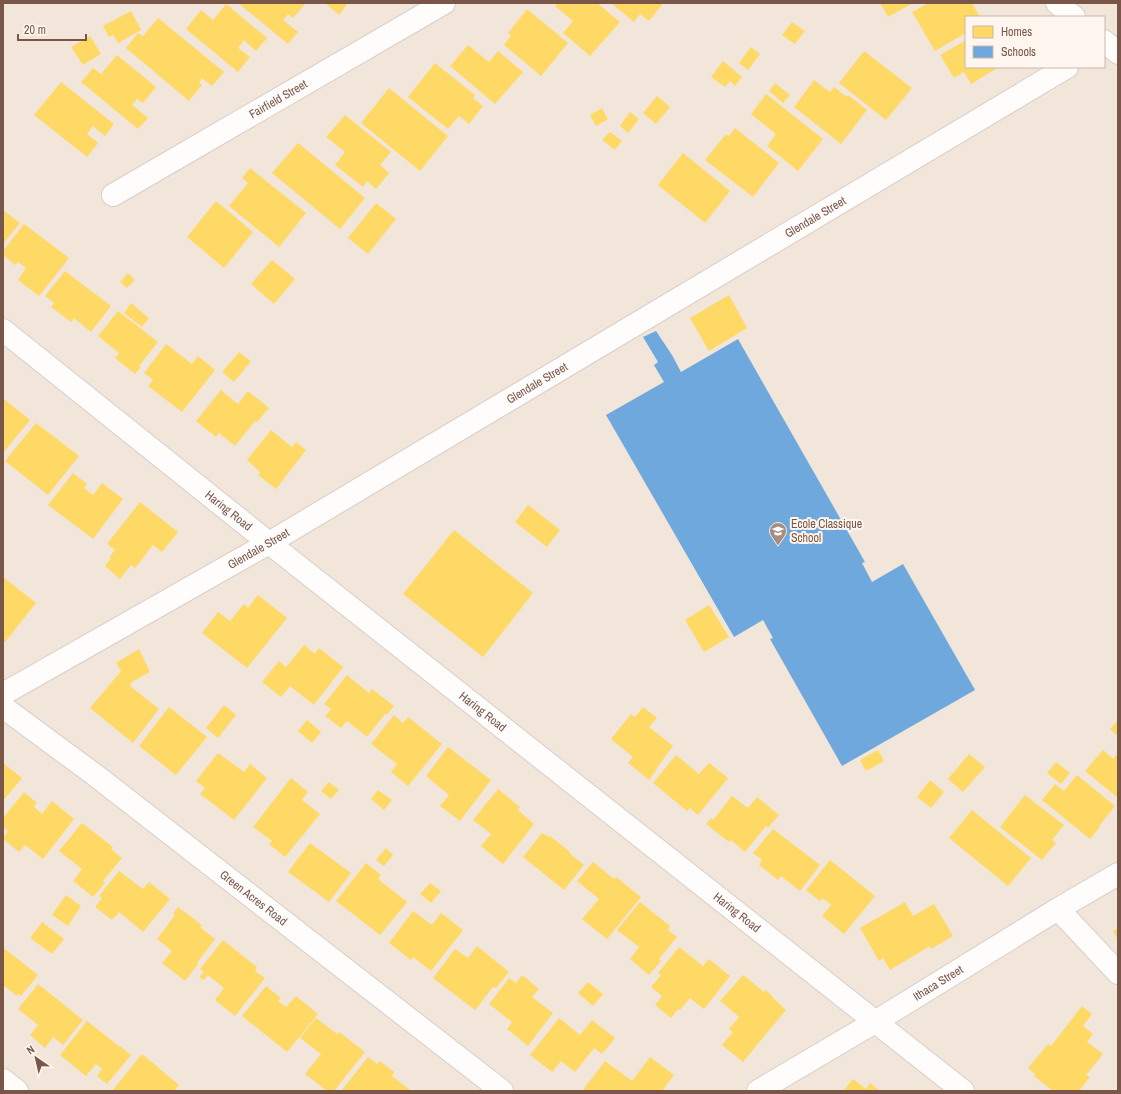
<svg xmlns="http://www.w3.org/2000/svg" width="1121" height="1094" font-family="'Archivo Narrow',sans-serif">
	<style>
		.residential { fill: #f2e5d9; fill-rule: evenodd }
		.homes { fill: #ffd966 }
		.schools { fill: #6fa8dc }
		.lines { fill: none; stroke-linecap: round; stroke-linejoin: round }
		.minor-casing { stroke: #d8cec8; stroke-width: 24 }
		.minor { stroke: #fefdfc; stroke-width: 22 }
		.labels { text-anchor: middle; stroke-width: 4; stroke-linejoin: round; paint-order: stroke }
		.street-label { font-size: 12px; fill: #7a5649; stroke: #fff7ef }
		.poi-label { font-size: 12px; fill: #7a5649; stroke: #fff7ef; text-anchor: start }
	</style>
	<rect width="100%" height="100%" fill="#f9f3ec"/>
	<path class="residential" d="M 3,3 L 1118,3 L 1118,1091 L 3,1091 ZM 966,17 L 1104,17 L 1104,67 L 966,67 Z"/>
	<path class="homes" d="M 238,3 L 306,3 L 293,18 L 288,14 L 283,20 L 298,32 L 288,44 Z
		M 325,3 L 348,3 L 339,15 Z
		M 557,3 L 597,3 L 620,22 L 590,56 L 563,33 L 573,21 L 555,6 Z
		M 611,3 L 660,3 L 662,5 L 649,21 L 640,14 L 634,22 Z
		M 880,3 L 913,3 L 888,17 Z
		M 928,3 L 972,3 L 980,17 L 966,17 L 966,33 L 935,51 L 912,12 Z
		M 226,4 L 267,38 L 256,51 L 244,40 L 238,48 L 250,57 L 238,72 L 186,29 L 201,10 L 213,20 Z
		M 527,9 L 568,43 L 541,76 L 504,45 L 511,36 L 508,33 Z
		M 131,11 L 141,30 L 118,43 L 113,35 L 109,37 L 103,26 Z
		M 158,18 L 224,72 L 212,86 L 202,78 L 199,83 L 202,85 L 189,101 L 126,48 L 138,33 L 143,36 Z
		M 792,22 L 805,31 L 795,44 L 782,35 Z
		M 90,36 L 101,54 L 83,65 L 71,47 Z
		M 966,40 L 966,67 L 999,67 L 971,84 L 964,72 L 954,78 L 940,55 Z
		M 468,45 L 489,62 L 498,51 L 523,72 L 495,104 L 450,66 Z
		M 751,47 L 760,54 L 748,70 L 739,63 Z
		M 864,51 L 912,88 L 886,120 L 839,83 Z
		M 117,55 L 156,87 L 143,103 L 137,99 L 132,105 L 148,118 L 138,129 L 81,82 L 93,68 L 101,74 Z
		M 723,61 L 742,77 L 735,86 L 730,81 L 725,87 L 711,77 Z
		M 435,63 L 475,95 L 473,98 L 483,106 L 469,124 L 459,116 L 448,129 L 408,97 Z
		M 814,80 L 830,92 L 834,87 L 847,97 L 848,95 L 867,110 L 841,144 L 794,107 Z
		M 61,82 L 114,124 L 105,136 L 93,126 L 87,134 L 98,143 L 87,157 L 34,115 Z
		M 775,83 L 790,95 L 783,103 L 769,91 Z
		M 389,88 L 448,136 L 420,171 L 361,123 Z
		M 766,94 L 823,139 L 798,171 L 767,146 L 776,134 L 751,114 Z
		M 657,96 L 670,107 L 656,124 L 643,113 Z
		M 602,108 L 608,119 L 596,126 L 590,115 Z
		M 630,112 L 639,119 L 628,133 L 620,126 Z
		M 345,115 L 391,152 L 380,165 L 389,173 L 376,189 L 367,181 L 363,187 L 335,165 L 345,152 L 326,137 Z
		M 735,128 L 779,163 L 753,197 L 705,160 L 726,134 L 729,136 Z
		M 610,132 L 622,141 L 615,150 L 602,140 Z
		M 298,143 L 365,198 L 340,229 L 272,173 Z
		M 683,153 L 730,191 L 705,223 L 658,185 Z
		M 250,168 L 306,213 L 279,247 L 229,206 L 248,183 L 242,178 Z
		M 216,201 L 253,232 L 224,268 L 187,237 Z
		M 376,203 L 396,219 L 368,254 L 348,238 Z
		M 3,210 L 20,223 L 3,244 Z
		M 24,224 L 69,258 L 39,296 L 18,280 L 26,268 L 18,262 L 15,265 L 3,255 L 3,251 Z
		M 272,260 L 295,279 L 274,304 L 251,284 Z
		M 65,271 L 111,306 L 91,332 L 74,318 L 71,322 L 51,307 L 54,303 L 45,296 Z
		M 128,273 L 135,280 L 127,288 L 120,282 Z
		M 729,295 L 747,328 L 709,351 L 690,318 Z
		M 131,303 L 149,318 L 142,327 L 124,313 Z
		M 118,311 L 158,342 L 139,366 L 141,367 L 135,374 L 115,358 L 119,353 L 98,336 Z
		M 166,344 L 192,364 L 198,356 L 215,370 L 182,412 L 148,386 L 153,380 L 144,373 Z
		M 239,352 L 251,361 L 234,382 L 222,372 Z
		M 221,390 L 238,404 L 248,391 L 269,408 L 257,422 L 255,421 L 235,446 L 219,433 L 216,437 L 196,421 Z
		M 4,399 L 30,420 L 3,453 L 3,400 Z
		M 36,423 L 79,456 L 48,495 L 5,461 Z
		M 271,430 L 292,447 L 296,442 L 306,450 L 276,489 L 258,475 L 260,472 L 247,460 Z
		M 73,473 L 87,484 L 84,488 L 93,495 L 102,483 L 123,499 L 93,539 L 48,505 Z
		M 140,502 L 178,532 L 162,552 L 153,545 L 135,568 L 131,565 L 120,579 L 105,566 L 111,558 L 109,557 L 115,550 L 107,544 Z
		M 528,505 L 560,530 L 547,547 L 515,522 Z
		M 454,530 L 533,593 L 483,657 L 403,594 Z
		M 3,577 L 36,603 L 5,642 L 3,641 Z
		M 258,595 L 287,618 L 247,668 L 202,633 L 218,612 L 230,621 L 244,604 L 248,608 Z
		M 709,605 L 729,637 L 704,652 L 685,620 Z
		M 304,645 L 315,654 L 319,648 L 343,667 L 314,705 L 290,686 L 281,697 L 262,682 L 279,661 L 286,667 Z
		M 139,649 L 150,672 L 132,682 L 130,686 L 159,709 L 133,743 L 90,708 L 121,671 L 116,663 Z
		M 347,675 L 369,693 L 372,689 L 394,706 L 387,715 L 386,713 L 367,737 L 347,721 L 341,728 L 325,716 L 331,709 L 324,704 Z
		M 224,705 L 236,715 L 218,738 L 206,728 Z
		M 169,707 L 207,737 L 176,775 L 139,746 Z
		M 643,707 L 657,718 L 649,727 L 673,746 L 656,769 L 657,769 L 649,780 L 628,763 L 633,757 L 611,739 L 631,714 L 635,717 Z
		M 394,715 L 403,723 L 408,717 L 442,744 L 408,786 L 391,772 L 397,764 L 371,744 Z
		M 307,720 L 321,732 L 312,743 L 298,731 Z
		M 1118,720 L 1118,736 L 1110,729 Z
		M 448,747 L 491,780 L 460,821 L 440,806 L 449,795 L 426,776 Z
		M 878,750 L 884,761 L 866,771 L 860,760 Z
		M 1103,750 L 1113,759 L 1118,753 L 1118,798 L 1085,771 Z
		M 218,753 L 244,772 L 250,764 L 267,778 L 234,820 L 200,794 L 205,788 L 196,781 Z
		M 969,754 L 985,767 L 963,792 L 948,779 Z
		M 676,755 L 699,774 L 709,763 L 728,778 L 698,815 L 690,808 L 687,811 L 653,783 Z
		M 1056,762 L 1070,773 L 1061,784 L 1047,773 Z
		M 3,763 L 22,778 L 3,801 Z
		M 1077,775 L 1115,806 L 1099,826 L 1100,827 L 1090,839 L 1042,800 L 1055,784 L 1064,791 Z
		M 291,778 L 308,792 L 302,800 L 320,814 L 285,857 L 269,844 L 272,841 L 253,827 Z
		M 930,780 L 944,792 L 931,808 L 917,797 Z
		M 329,782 L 339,790 L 331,799 L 321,791 Z
		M 498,789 L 520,807 L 518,810 L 534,824 L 503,864 L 481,846 L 491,834 L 473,820 Z
		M 378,790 L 392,800 L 384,810 L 371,799 Z
		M 24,792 L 37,803 L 34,807 L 42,814 L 52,801 L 74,819 L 43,859 L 25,845 L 19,852 L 3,839 L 8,831 L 3,827 L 3,818 Z
		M 1025,795 L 1064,825 L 1052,840 L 1056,843 L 1042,860 L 1000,827 Z
		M 732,796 L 748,808 L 757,797 L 779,815 L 768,828 L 766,826 L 745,852 L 731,840 L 729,842 L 706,824 L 711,818 L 713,820 Z
		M 972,810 L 1031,858 L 1008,886 L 949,838 Z
		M 82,823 L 113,847 L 111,849 L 122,858 L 103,881 L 105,883 L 93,897 L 73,881 L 82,869 L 59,851 Z
		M 773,829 L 820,865 L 800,891 L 781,876 L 778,880 L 759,865 L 762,860 L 753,853 Z
		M 542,833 L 549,837 L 550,836 L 570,852 L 569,853 L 584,865 L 564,890 L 523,857 Z
		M 310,843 L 351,873 L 329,902 L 288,872 Z
		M 386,848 L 393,855 L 384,866 L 376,860 Z
		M 830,860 L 875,896 L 844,934 L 822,916 L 831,905 L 822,898 L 820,901 L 806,890 Z
		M 593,862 L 614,879 L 616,877 L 641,897 L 607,939 L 582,919 L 599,899 L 577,881 Z
		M 366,863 L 381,875 L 378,879 L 407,902 L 380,935 L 336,901 Z
		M 119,871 L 143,889 L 149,882 L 170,899 L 143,932 L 119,912 L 112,920 L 95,907 L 102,898 L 99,896 Z
		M 430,883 L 441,891 L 431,903 L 420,894 Z
		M 66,895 L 81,906 L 68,926 L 52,915 Z
		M 640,902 L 670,926 L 668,930 L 677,937 L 659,959 L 661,961 L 649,975 L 630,959 L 639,947 L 617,930 Z
		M 905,902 L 913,916 L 934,904 L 953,936 L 931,949 L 930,946 L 890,970 L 883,958 L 879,961 L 860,928 Z
		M 178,907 L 202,925 L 200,927 L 215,939 L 197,963 L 198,964 L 185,981 L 162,963 L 172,951 L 157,939 L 175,915 L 173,914 Z
		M 413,911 L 432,925 L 441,913 L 463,930 L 431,971 L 413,957 L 411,960 L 389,943 Z
		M 42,922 L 64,939 L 52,954 L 30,938 Z
		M 1118,928 L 1118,940 L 1113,931 Z
		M 223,940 L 257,967 L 255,971 L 265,978 L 235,1016 L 215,1000 L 224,988 L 208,975 L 204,980 L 199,977 L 204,972 L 200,969 Z
		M 477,946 L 509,972 L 496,988 L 493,987 L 475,1010 L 433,978 L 455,949 L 468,958 Z
		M 679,947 L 703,966 L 709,959 L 730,976 L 704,1009 L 690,998 L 680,1010 L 678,1009 L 671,1018 L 655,1005 L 662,996 L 651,987 L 661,975 L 658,973 Z
		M 5,949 L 38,975 L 21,996 L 19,994 L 17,996 L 3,985 L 3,951 Z
		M 522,975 L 539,989 L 532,997 L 553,1013 L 528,1046 L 507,1029 L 512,1022 L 489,1004 L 509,978 L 516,983 Z
		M 743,975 L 764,992 L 766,990 L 773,997 L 773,998 L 786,1010 L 743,1062 L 722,1045 L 733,1032 L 729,1029 L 739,1017 L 720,1001 Z
		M 588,982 L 603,994 L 593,1006 L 578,993 Z
		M 38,984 L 83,1020 L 63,1045 L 53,1037 L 45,1048 L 30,1035 L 38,1025 L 18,1009 Z
		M 266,986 L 281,998 L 278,1001 L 286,1007 L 296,996 L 318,1014 L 287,1052 L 242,1016 Z
		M 1082,1006 L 1092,1014 L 1083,1026 L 1093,1034 L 1087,1042 L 1103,1054 L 1086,1075 L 1090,1077 L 1079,1091 L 1057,1091 L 1055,1090 L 1053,1091 L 1034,1076 L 1035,1074 L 1028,1068 L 1048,1044 L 1051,1046 Z
		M 316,1018 L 337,1034 L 339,1032 L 365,1052 L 334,1091 L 327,1091 L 305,1074 L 321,1054 L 300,1038 Z
		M 559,1018 L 580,1035 L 592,1020 L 615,1038 L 602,1054 L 594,1048 L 575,1072 L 561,1061 L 552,1072 L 530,1055 Z
		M 87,1021 L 120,1047 L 120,1046 L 131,1055 L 107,1084 L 97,1076 L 102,1069 L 96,1064 L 86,1076 L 60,1055 Z
		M 142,1054 L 179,1085 L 174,1091 L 112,1091 Z
		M 368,1057 L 377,1064 L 380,1061 L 394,1072 L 392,1076 L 410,1090 L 409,1091 L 341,1091 Z
		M 650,1057 L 674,1075 L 662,1091 L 582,1091 L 605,1061 L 632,1081 Z
		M 853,1079 L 866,1089 L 870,1083 L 880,1091 L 843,1091 Z"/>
	<path class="schools" d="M 656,331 L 672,355 L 681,372 L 738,339 L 865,562 L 862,563 L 872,582 L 903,564 L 975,690 L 842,766 L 770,639 L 773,638 L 763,620 L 734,637 L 606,415 L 664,382 L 654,365 L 658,362 L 643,337 Z"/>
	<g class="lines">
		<defs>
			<g id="minor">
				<path d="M 1057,3 L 1074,17"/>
				<path d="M 1104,41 L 1118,53"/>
				<path id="s1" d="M 113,195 L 444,3"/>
				<path id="s2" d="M 3,330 L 269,543 L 963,1091"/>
				<path id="s3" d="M 3,694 L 269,543 L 1067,67"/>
				<path id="s4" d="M 3,707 L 95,775 L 502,1091"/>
				<path d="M 1058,909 L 1118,973"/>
				<path d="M 3,1080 L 17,1091"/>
				<path id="s5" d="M 758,1091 L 875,1022 L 1058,909 L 1118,874"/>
			</g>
		</defs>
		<use href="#minor" class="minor-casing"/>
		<use href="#minor" class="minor"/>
	</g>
	<defs>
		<symbol id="school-pin" viewBox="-11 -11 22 30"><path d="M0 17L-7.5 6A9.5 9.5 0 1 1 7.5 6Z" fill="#a68d82" stroke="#fff7ef"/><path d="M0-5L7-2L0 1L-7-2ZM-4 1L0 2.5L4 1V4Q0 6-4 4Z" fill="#fff"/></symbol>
	</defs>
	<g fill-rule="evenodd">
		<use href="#school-pin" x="768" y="521" width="20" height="27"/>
	</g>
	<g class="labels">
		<g class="street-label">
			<text dy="4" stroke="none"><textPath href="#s1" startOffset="191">Fairfield Street</textPath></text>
			<text dy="4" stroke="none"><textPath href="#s3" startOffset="942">Glendale Street</textPath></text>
			<text dy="4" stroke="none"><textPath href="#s3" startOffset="618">Glendale Street</textPath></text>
			<text dy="4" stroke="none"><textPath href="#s2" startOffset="289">Haring Road</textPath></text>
			<text dy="4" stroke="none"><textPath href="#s3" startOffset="294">Glendale Street</textPath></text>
			<text dy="4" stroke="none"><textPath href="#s2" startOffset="613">Haring Road</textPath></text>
			<text dy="4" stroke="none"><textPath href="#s4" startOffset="315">Green Acres Road</textPath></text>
			<text dy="4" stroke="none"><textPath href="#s2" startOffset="937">Haring Road</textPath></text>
			<text dy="4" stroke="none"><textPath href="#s5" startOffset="210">Ithaca Street</textPath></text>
		</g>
		<g class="poi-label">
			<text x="791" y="528">Ecole Classique<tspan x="791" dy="14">School</tspan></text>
		</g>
	</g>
	<rect width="1121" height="1094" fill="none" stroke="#7a5649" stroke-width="8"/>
	<rect x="965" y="16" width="140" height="52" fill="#fff7ef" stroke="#cab7ad"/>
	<rect x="973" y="26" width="20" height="12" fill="#ffd966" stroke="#cab7ad"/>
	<text x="1001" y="36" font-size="12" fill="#7a5649">Homes</text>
	<rect x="973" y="46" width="20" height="12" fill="#6fa8dc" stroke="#cab7ad"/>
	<text x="1001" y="56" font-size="12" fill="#7a5649">Schools</text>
	<g transform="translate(36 1058) rotate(326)" stroke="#fff7ef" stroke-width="3" paint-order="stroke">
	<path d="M0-3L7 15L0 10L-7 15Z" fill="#7a5649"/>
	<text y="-6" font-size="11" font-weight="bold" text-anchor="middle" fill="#7a5649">N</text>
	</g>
	<path d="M18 34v6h68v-6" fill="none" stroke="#7a5649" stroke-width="2"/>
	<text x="24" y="34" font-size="12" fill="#7a5649" stroke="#fff7ef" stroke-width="3" paint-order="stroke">20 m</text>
</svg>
